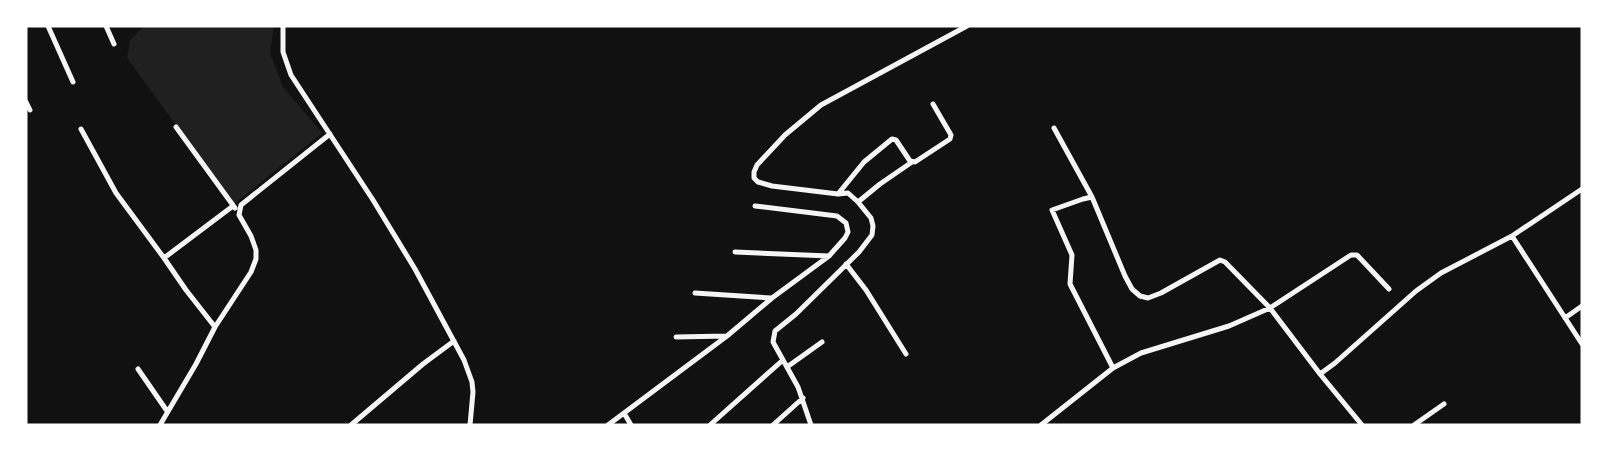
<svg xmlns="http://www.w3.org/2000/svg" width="1608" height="451" font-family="Inter,sans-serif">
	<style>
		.green { fill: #202020 }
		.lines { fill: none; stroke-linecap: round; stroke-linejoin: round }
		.minor { stroke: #f5f5f5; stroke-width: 5 }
	</style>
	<rect width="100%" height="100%" fill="#111"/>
	<path class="green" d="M 144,26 L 274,26 L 270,53 L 283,87 L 322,133 L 234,204 L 127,58 L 130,40 Z"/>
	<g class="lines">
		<path class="minor" d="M 48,26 L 73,82
			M 106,26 L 114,44
			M 283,26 L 283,52 L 291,75 L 373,200 L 415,269 L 464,360 L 472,382 L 473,392 L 470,425
			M 26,102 L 30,110
			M 176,127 L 235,208
			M 1054,128 L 1092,197 L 1125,276 L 1132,289 L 1140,296 L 1148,298 L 1161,293 L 1220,260 L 1225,262 L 1270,308 L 1351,255 L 1357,255 L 1389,289
			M 81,129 L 116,193 L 164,258 L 233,206
			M 838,194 L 864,162 L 892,139 L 896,140 L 910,161 L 915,162 L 950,139 L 951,135 L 933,104
			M 1092,197 L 1083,199 L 1052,210 L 1072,255 L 1070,284 L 1113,368
			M 858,202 L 880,184 L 912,162
			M 1512,236 L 1582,344
			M 735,252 L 829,256
			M 164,258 L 186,290 L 215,327
			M 846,264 L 866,290 L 906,354
			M 695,293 L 771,298
			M 1565,318 L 1582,306
			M 676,337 L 727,336
			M 787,367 L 822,342
			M 138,369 L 167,411
			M 1320,374 L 1335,363 L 1416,291 L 1441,273 L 1512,236 L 1582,189
			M 624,413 L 631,425
			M 160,425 L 196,364 L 215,327 L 251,272 L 256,259 L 256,250 L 251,236 L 239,215 L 241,205 L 330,134
			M 351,425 L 423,364 L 454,341
			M 608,425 L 727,336 L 772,298 L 829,256 L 845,238 L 848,232 L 846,223 L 837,216 L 755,206
			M 710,425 L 783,360
			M 773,425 L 803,398
			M 811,425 L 798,387 L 773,342 L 775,331 L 796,314 L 859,252 L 872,235 L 873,226 L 871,218 L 858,202 L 848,193 L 838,194 L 772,186 L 758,182 L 754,178 L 754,172 L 757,165 L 785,135 L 821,105 L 967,26
			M 1041,425 L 1113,368 L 1141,353 L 1229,326 L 1270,308 L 1320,374 L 1362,425
			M 1414,425 L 1444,404"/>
	</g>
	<rect width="1608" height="451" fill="none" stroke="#ffffff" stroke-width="55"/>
</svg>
